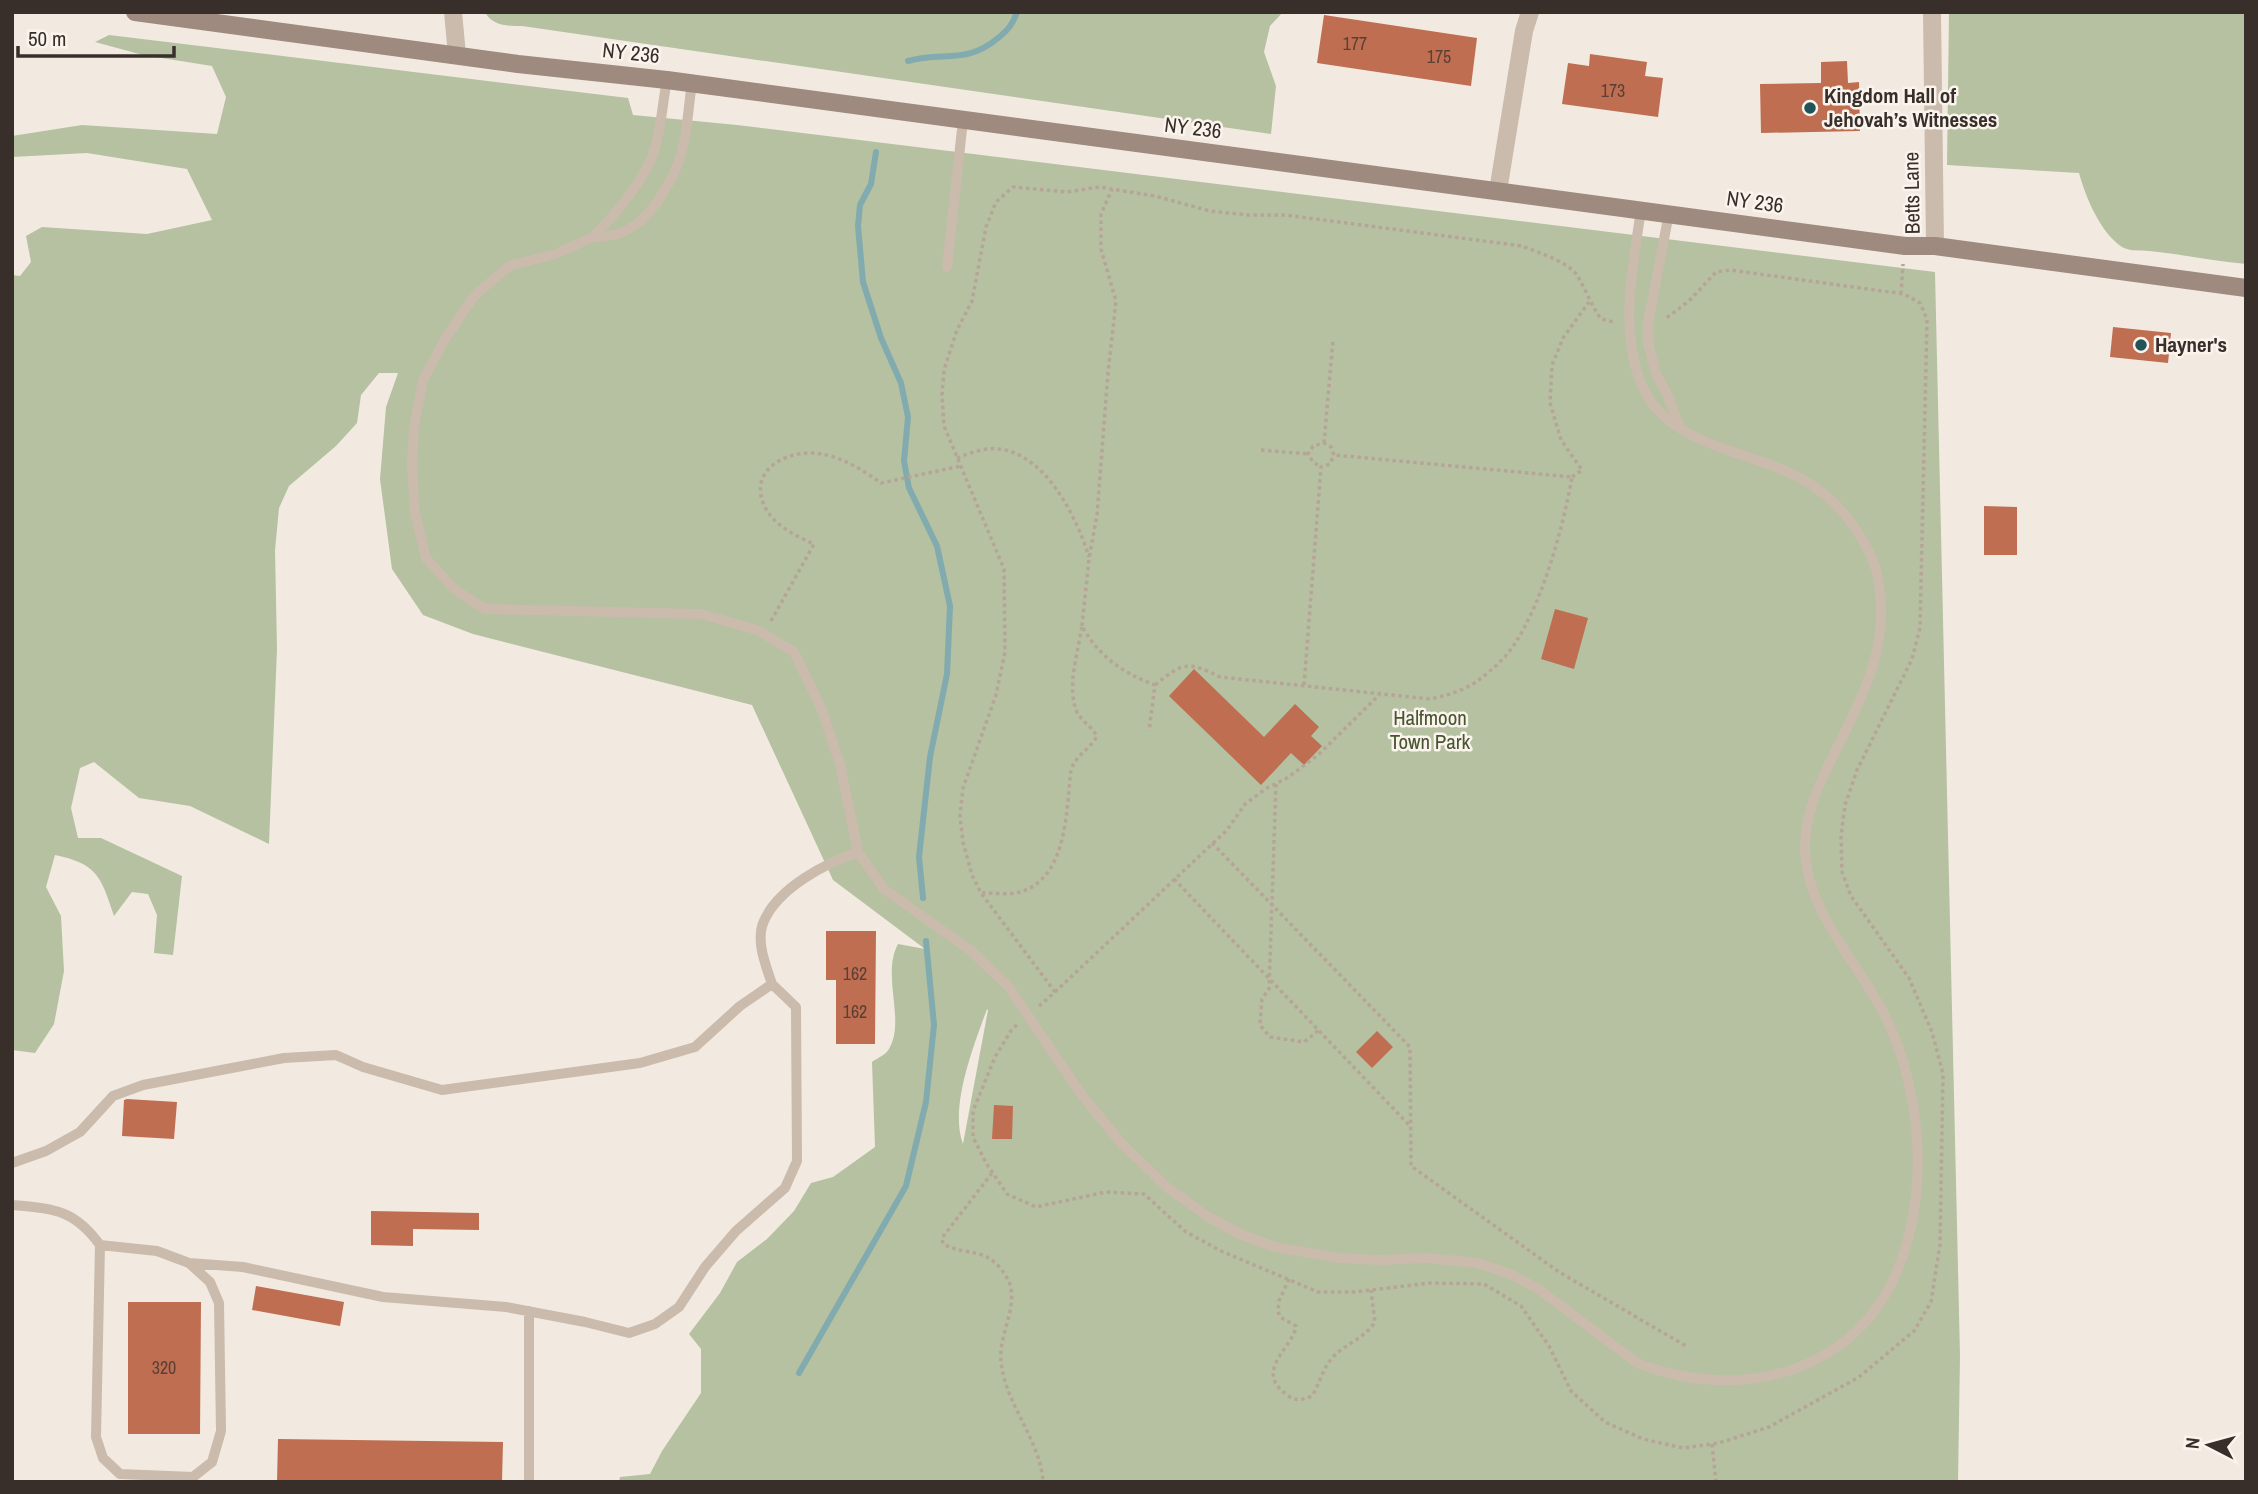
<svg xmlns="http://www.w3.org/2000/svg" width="2258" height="1494" font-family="'Archivo Narrow',sans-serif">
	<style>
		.green { fill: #b5c1a1; fill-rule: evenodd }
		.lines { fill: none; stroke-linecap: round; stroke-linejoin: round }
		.stream { stroke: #81abae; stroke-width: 6 }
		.building { fill: #bf6e51 }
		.path { stroke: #b6a597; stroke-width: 3.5; stroke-dasharray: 3.5 3.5; stroke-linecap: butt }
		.service { stroke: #cabbac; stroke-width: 10 }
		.minor { stroke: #cabbac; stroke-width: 18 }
		.secondary { stroke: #9e8a7e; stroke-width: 18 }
		.poi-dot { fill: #225358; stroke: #faf4ed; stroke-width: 2.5 }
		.labels { text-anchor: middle; stroke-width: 5; stroke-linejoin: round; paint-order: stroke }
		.number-label { font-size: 18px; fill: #5a3f34 }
		.street-label { font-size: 21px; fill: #382f2b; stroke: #faf4ed }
		.poi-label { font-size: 21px; font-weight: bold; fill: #382f2b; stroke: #faf4ed; text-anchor: start }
		.park-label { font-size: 21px; fill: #475530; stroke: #faf4ed }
	</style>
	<rect width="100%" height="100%" fill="#f2eae0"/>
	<path class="green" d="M 485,12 L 1283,12 L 1270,26 L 1264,52 L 1276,86 L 1271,134 L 522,26 C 508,26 492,26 485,12 Z
		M 1949,12 L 2246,12 L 2246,264 C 2213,261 2181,254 2149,251 C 2140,250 2131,252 2122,247 C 2100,232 2086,198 2079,173 L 1947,165 Z
		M 109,35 L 628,98 L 633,115 L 737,125 L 1935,272 L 1960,1356 L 1958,1482 L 619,1482 L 620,1477 L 650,1474 L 662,1451 L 701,1393 L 701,1349 L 689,1334 L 720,1293 L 737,1262 L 767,1239 L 794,1211 L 811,1183 L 833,1177 L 875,1147 L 872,1062 C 877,1058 886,1055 889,1049 C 906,1020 881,976 898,944 L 925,949 L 833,880 L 752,705 L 473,634 L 423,615 L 392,569 L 380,479 L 386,407 L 398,373 L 379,373 L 361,395 L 357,423 L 336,446 L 289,486 L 279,508 L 275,550 L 277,649 L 269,844 L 190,806 L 139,798 L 94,762 L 80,768 L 71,808 L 78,838 L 101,838 L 182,876 L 173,955 L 154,953 L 157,915 L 148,894 L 132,892 L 114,916 C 101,877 98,864 55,855 L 46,887 L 61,916 L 64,971 L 54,1024 L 35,1053 L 12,1050 L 12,275 L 20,276 L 31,262 L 26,236 L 42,227 L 147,234 L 212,220 L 187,169 L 87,153 L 12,157 L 12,136 L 82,125 L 217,134 L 226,97 L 212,66 L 143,55 L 95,42 ZM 987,1009 L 988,1010 L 963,1144 C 949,1107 974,1045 987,1009 Z"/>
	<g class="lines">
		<path class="stream" d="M 908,61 C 943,51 966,65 998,38 C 1008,30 1013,24 1017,12
			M 876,152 L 871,184 L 860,205 L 858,226 L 863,282 L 881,338 L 901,383 L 908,417 L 904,461 L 909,488 L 937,546 L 950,606 L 947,674 L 930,757 L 919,857 L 923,898
			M 799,1373 L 906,1186 L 926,1102 L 934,1025 L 926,941"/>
	</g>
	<path class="building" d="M 1324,15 L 1477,38 L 1471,86 L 1317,63 Z
		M 1590,54 L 1647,62 L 1645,76 L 1663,78 L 1658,117 L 1562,104 L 1568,63 L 1589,66 Z
		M 1847,61 L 1848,83 L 1859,82 L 1860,131 L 1761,133 L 1760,84 L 1821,83 L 1821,62 Z
		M 2113,327 L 2171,333 L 2168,363 L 2110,357 Z
		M 1984,506 L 2017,507 L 2017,555 L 1984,555 Z
		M 1555,609 L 1588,618 L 1574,669 L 1541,659 Z
		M 1194,669 L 1264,737 L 1295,704 L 1319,727 L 1311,736 L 1322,746 L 1304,765 L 1291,753 L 1261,785 L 1169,696 Z
		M 826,931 L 876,931 L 875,1044 L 836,1044 L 836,980 L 826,980 Z
		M 1377,1031 L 1393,1047 L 1372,1068 L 1356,1052 Z
		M 127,1099 L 177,1102 L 174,1139 L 122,1136 L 124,1100 Z
		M 994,1105 L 1013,1106 L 1012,1139 L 992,1139 Z
		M 371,1211 L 479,1213 L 479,1230 L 413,1229 L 413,1246 L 371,1245 Z
		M 256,1286 L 344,1302 L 340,1326 L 252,1310 Z
		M 128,1302 L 201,1302 L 200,1434 L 128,1434 Z
		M 278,1439 L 503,1442 L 502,1482 L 277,1482 Z"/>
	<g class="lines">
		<path class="path" d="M 1901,294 L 1903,264
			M 1324,443 L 1333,340
			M 1261,450 L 1308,454
			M 957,458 C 970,453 985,447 999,449 C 1046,454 1077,518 1089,557
			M 1572,477 L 1582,470 L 1561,440 L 1550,403 L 1552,365 L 1563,338 L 1589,302
			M 771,621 L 814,544 C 795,536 772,524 764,505 C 749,471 784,452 812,453 C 838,454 861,469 881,483 L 961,466
			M 1082,626 L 1089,559 L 1097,515 L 1108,373 L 1116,301 L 1101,249 L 1101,214 L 1112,189
			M 1155,685 C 1183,662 1188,661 1220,677 L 1430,699 C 1448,695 1466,690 1480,679 C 1492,670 1506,657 1514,645 C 1543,601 1563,528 1572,477 L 1334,455
			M 1304,685 L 1321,467 L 1330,464 L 1334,455 L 1331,447 L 1324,443 L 1313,446 L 1308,454 L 1313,462 L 1321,467
			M 1276,784 L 1269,989 L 1262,999 L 1260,1025 L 1270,1037 L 1304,1042 L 1319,1030
			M 1212,843 L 1410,1047 L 1411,1166 L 1559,1272 L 1686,1346
			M 1174,879 L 1410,1126
			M 982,893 C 993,893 1009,895 1020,892 C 1068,878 1066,810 1071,770 C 1077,753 1090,750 1097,736 C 1091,726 1081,721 1076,710 C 1067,685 1078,652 1082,626 C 1098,656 1123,673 1155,685 L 1149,731
			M 1055,992 L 1227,830 L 1245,804 L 1267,788 L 1287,778 L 1318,755 L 1380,694
			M 1039,1006 L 1055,992 L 981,893 L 972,875 L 963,842 L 960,816 L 963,788 L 996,695 L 1005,652 L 1004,569 L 944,426 L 942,395 L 944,370 L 957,330 L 972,301 L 986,227 L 996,202 L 1013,187 L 1067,192 L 1099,187 L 1155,196 L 1210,211 L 1248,215 L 1285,215 L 1522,246 C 1537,252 1568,262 1577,275 C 1585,288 1591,305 1601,319 L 1614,322
			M 1017,1025 L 1012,1029 L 995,1057 L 973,1111 L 973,1137 L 986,1163 L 1007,1194 L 1036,1207 L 1106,1192 L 1144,1194 L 1186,1232 L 1221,1251 L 1318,1292 L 1354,1292 L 1430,1283 L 1484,1284 L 1521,1306 L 1549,1346 L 1571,1391 L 1605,1422 L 1643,1439 L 1683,1448 L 1719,1443 L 1769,1427 L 1859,1377 L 1914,1331 L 1931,1302 L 1940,1244 L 1943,1074 L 1932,1032 L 1909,978 L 1851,896 L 1842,872 L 1841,836 L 1845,805 L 1857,770 L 1912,659 L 1920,628 L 1927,319 L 1920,303 L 1904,294 L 1730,270 L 1716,272 L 1689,301 L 1665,319
			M 992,1173 L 942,1238 L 943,1244 C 968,1257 985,1246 1004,1273 C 1024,1300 998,1332 1001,1361 C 1005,1405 1040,1438 1043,1482
			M 1289,1279 L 1279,1301 L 1278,1311 L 1280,1317 L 1296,1326 C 1294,1347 1253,1370 1286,1394 C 1295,1402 1302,1400 1312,1396 C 1320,1383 1322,1369 1333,1357 C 1345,1344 1365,1338 1375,1322 L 1371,1290
			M 1712,1444 L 1716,1482"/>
		<path class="service" d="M 667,80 C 662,105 661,135 651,159 C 637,190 615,214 593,237 C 603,237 615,236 625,231 C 649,220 668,188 678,164 C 687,140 688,109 692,83
			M 1669,213 L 1648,323 L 1648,343 L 1656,374 L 1668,396 L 1680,428
			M 593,237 L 555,254 L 509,266 L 474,296 L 444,341 L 423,380 L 414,427 L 412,464 L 415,513 L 426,558 L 454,589 L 485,609 L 701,614 L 757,630 L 794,652 L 822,710 L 840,764 L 858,852 L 884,889 L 970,950 L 1008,986 L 1081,1094 L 1122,1144 L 1168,1188 L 1207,1216 L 1240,1234 L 1275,1247 L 1339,1258 L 1381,1260 L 1427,1258 L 1477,1263 L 1508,1273 L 1537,1288 L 1637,1363 C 1702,1388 1778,1388 1837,1347 C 1934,1281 1934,1117 1887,1020 C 1860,963 1806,914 1805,848 C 1805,815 1817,789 1831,760 C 1858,705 1888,654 1880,592 C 1879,584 1878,576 1876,569 C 1862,530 1835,496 1798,477 C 1744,448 1662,446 1639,378 C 1620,324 1633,265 1641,210
			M 947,267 L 963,120
			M 772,984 C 766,966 755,940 764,921 C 778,888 826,863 858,852
			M 12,1163 L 46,1151 L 80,1132 L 113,1096 L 143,1085 L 284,1058 L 336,1055 L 363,1067 L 442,1090 L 640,1063 L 695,1047 L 740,1006 L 772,984 L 796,1007 L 797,1161 L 785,1188 L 736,1231 L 705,1267 L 679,1307 L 655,1324 L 629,1333 L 585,1322 L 506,1307 L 383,1297 L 243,1267 L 189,1263
			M 12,1205 C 54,1209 74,1209 100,1245 L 96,1437 L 103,1458 L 120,1474 L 193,1477 L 212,1462 L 221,1431 L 219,1303 L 210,1282 L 189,1263 L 157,1251 L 100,1245
			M 529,1311 L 529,1482"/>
		<path class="minor" d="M 453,12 L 457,55
			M 1932,12 L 1935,246
			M 1498,191 L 1524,31 L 1530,12"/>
		<path class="secondary" d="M 135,12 L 518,64 L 667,80 L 1905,246 L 1935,246 L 2246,288"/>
	</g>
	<g class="poi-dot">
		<circle cx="1810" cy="108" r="7"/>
		<circle cx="2141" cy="345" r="7"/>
	</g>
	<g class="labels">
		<g class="number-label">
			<text x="1355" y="50">177</text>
			<text x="1439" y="63">175</text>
			<text x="1613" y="97">173</text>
			<text x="855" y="980">162</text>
			<text x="855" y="1018">162</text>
			<text x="164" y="1374">320</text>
		</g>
		<g class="street-label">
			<text transform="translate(631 53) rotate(6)" y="7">NY 236</text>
			<text transform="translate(1193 128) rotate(7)" y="7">NY 236</text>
			<text transform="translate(1912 193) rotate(-91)" y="7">Betts Lane</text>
			<text transform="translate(1755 202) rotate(8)" y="7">NY 236</text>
		</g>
		<g class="poi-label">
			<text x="1824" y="103">Kingdom Hall of<tspan x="1824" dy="24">Jehovah’s Witnesses</tspan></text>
			<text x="2155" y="352">Hayner's</text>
		</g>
		<g class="park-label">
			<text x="1430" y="725">Halfmoon<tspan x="1430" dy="24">Town Park</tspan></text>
		</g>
	</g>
	<rect width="2258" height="1494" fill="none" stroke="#382f2b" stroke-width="28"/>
	<g transform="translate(2209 1445) rotate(276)" stroke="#faf4ed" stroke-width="5" paint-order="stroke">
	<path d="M0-5L12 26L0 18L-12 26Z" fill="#382f2b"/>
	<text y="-10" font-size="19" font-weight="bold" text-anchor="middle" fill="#382f2b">N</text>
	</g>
	<path d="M18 46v10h156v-10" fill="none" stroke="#382f2b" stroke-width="3.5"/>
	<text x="28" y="46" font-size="21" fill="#382f2b" stroke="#faf4ed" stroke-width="5" paint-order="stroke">50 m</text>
</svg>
